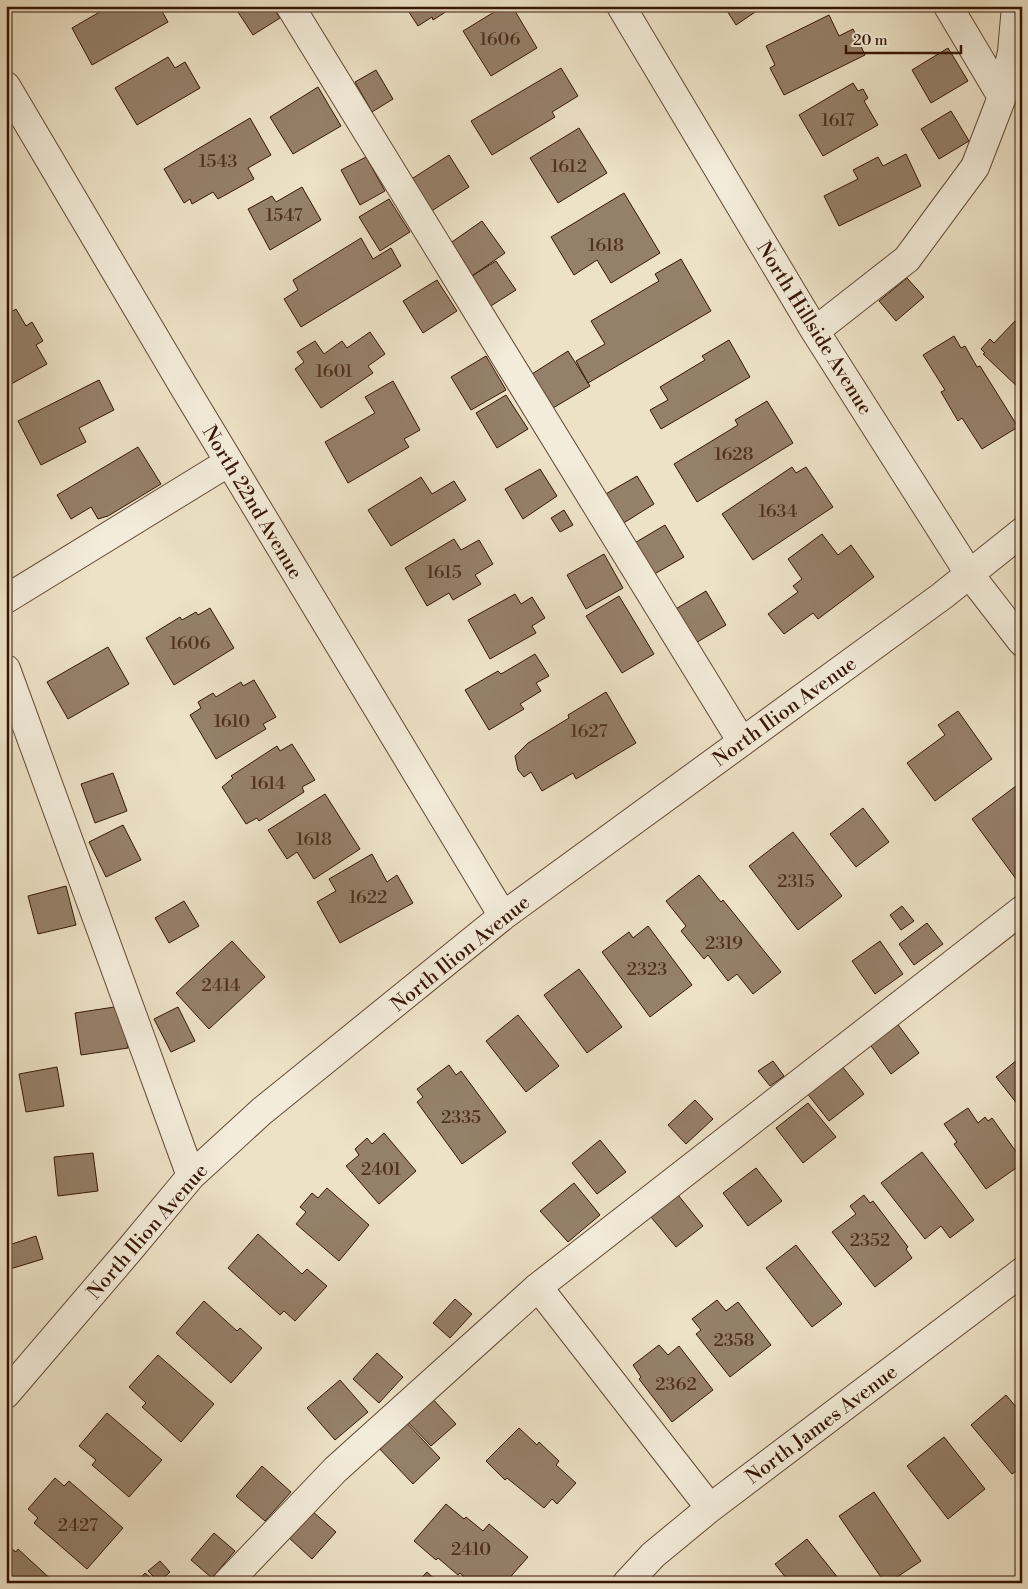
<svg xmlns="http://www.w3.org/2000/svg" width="1028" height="1589" font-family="'Libre Bodoni',serif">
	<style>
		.building { fill: #958069; stroke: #361605 }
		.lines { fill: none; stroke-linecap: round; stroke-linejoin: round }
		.minor-casing { stroke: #644935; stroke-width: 30 }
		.minor { stroke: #f3ecda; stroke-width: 28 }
		.labels { text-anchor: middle; stroke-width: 4; stroke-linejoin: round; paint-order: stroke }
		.number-label { font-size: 18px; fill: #4e301e }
		.street-label { font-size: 20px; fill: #361605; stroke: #f3ecda }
	</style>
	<rect width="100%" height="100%" fill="#ede2c6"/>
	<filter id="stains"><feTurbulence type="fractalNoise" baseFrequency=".004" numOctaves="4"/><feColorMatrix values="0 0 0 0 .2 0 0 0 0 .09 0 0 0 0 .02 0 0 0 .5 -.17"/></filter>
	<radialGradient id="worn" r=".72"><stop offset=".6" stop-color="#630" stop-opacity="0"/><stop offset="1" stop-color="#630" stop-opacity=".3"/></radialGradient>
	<path class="building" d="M 110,6 L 159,6 L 168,22 L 92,65 L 72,28 Z
		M 234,6 L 272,6 L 280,18 L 253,35 Z
		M 405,6 L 455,6 L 433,20 L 432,17 L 418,26 Z
		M 504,6 L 512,6 L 537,48 L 491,76 L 463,31 Z
		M 724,6 L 764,6 L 736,25 Z
		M 829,15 L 839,36 L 853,29 L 865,55 L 784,95 L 770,68 L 775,65 L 766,46 Z
		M 948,48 L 968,81 L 931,103 L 912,70 Z
		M 168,57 L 175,68 L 185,62 L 200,88 L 137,125 L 115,88 Z
		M 561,68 L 578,96 L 552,112 L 555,117 L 492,155 L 471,121 Z
		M 376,70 L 393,99 L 372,112 L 355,82 Z
		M 853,83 L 858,91 L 863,89 L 868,98 L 864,101 L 878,125 L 823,156 L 799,115 Z
		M 318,87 L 341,126 L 293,154 L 270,117 Z
		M 951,111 L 969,141 L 939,159 L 921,129 Z
		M 250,118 L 271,155 L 248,168 L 254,179 L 218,199 L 213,192 L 192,204 L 190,199 L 184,203 L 164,169 Z
		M 579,128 L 607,173 L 558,203 L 530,158 Z
		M 906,154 L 921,186 L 839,226 L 824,196 L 858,179 L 853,170 L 878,157 L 883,166 Z
		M 449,155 L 469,187 L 430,212 L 410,180 Z
		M 366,157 L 385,191 L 360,205 L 341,170 Z
		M 302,187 L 321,220 L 270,250 L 248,209 L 272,196 L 276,202 Z
		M 624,193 L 660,253 L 611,283 L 597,260 L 574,275 L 551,237 Z
		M 389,199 L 410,232 L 380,251 L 359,217 Z
		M 482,221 L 505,253 L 472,276 L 449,244 Z
		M 361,238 L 373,259 L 391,248 L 401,266 L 301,327 L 284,299 L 298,290 L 293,280 Z
		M 681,259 L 711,311 L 588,383 L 576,361 L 605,344 L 591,321 L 659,281 L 655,274 Z
		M 496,261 L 516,290 L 486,309 L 467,279 Z
		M 907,278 L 924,297 L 896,321 L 879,301 Z
		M 437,280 L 457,311 L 423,333 L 403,301 Z
		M 16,309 L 26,326 L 32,322 L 43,341 L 36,345 L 47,364 L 6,387 L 6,315 Z
		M 1015,321 L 1022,327 L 1022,391 L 983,354 L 985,353 L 981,349 L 990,339 L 994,343 Z
		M 370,332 L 385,354 L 368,366 L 373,373 L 321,408 L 295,369 L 304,362 L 297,352 L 315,341 L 324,354 L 342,341 L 347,348 Z
		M 954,336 L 961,348 L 965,346 L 977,367 L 980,366 L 1018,427 L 982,449 L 962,418 L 958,421 L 941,392 L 945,390 L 923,355 Z
		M 729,340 L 750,377 L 661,429 L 650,410 L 668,400 L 660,387 L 705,360 L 702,356 Z
		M 568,351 L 590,386 L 553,408 L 532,374 Z
		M 486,356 L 506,390 L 471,410 L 451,377 Z
		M 99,380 L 114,410 L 79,428 L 86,442 L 41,465 L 18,421 Z
		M 393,381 L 420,430 L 404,439 L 409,447 L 348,483 L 325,442 L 375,413 L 365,397 Z
		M 506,395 L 528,429 L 497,448 L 476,413 Z
		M 767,401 L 793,443 L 697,502 L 674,464 L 738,425 L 735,420 Z
		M 138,447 L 161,484 L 108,516 L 98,519 L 91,507 L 71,519 L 57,495 Z
		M 792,467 L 796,473 L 806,467 L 833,507 L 753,560 L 722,514 Z
		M 540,469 L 557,496 L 523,519 L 505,489 Z
		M 637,476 L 654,504 L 622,524 L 604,495 Z
		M 421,477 L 432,494 L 454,481 L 466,500 L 391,546 L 368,510 Z
		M 564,510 L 573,525 L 560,532 L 551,518 Z
		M 665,525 L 684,557 L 651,576 L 633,544 Z
		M 822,534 L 838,555 L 851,545 L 874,577 L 818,619 L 813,613 L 784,634 L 768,614 L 798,592 L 793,586 L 802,579 L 788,559 Z
		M 454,539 L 461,550 L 479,540 L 493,564 L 475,575 L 481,584 L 453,600 L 449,593 L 427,606 L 405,568 Z
		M 604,554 L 623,588 L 586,609 L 567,575 Z
		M 706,591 L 726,625 L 694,644 L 674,610 Z
		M 515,594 L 521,604 L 532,597 L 545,618 L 532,626 L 536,633 L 490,659 L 468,620 Z
		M 619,596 L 654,654 L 622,673 L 586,616 Z
		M 210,608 L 234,648 L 174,685 L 146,638 L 180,617 L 182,620 L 196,612 L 198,615 Z
		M 108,647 L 129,684 L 68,719 L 47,682 Z
		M 535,654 L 549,676 L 536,683 L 541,691 L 520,704 L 524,709 L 489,730 L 465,690 L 498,671 L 501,674 Z
		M 254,680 L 276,717 L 263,724 L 266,729 L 216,759 L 190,715 L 201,708 L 198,702 L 213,693 L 216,697 L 241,682 L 243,686 Z
		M 606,692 L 636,743 L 576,779 L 573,773 L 542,791 L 531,772 L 524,777 L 518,770 L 515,756 L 528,743 L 569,718 L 568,715 Z
		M 958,711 L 992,759 L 935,801 L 907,763 L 945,735 L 938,725 Z
		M 292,744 L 315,780 L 302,787 L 304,792 L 259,821 L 257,818 L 246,824 L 222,787 L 233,778 L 231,776 L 277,746 L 280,751 Z
		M 113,773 L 127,811 L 95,823 L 81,784 Z
		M 1016,786 L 1022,793 L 1022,875 L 1016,879 L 972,819 Z
		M 325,794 L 360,849 L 314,879 L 297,852 L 287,859 L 268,830 Z
		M 863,808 L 889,842 L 856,867 L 830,834 Z
		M 123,825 L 141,860 L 106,877 L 89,842 Z
		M 793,832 L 842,896 L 798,930 L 749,866 Z
		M 372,854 L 387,882 L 397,875 L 413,903 L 340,943 L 317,902 L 336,891 L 329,879 Z
		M 699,875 L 721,902 L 723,900 L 781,972 L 753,994 L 737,974 L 728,981 L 708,955 L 704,959 L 681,931 L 686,926 L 666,901 Z
		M 66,886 L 76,925 L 38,934 L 28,896 Z
		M 184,901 L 199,926 L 169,943 L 155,918 Z
		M 902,906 L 914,921 L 901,930 L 890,915 Z
		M 927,923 L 943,944 L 914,965 L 899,944 Z
		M 648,926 L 692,985 L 650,1017 L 602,952 L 629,932 L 633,938 Z
		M 232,941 L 265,977 L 209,1029 L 176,993 Z
		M 880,941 L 903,974 L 875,994 L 852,961 Z
		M 579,969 L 622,1027 L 587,1053 L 544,995 Z
		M 121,1006 L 128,1048 L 81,1055 L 75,1013 Z
		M 178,1007 L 195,1041 L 171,1052 L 154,1019 Z
		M 518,1015 L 559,1066 L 526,1092 L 486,1041 Z
		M 896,1022 L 919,1053 L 891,1074 L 869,1043 Z
		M 1022,1056 L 1022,1110 L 996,1077 Z
		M 773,1061 L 784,1076 L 770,1086 L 758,1071 Z
		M 449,1065 L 456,1075 L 461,1071 L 506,1132 L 462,1164 L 417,1102 L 423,1097 L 417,1089 Z
		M 841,1065 L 864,1094 L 829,1121 L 806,1092 Z
		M 57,1067 L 64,1106 L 26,1112 L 19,1074 Z
		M 695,1100 L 713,1119 L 686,1144 L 668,1125 Z
		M 808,1103 L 836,1137 L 803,1163 L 776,1128 Z
		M 968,1108 L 978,1123 L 985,1117 L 988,1121 L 992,1118 L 1022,1160 L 1022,1164 L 986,1189 L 954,1144 L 957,1142 L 944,1124 Z
		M 384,1133 L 416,1171 L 379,1204 L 346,1166 L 359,1155 L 355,1149 L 367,1138 L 372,1144 Z
		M 600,1140 L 626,1172 L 597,1194 L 572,1163 Z
		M 922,1152 L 974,1220 L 950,1238 L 941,1226 L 925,1239 L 881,1183 Z
		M 93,1153 L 98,1191 L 58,1196 L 54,1157 Z
		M 756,1168 L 782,1201 L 748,1226 L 723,1193 Z
		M 574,1183 L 600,1215 L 568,1242 L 540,1211 Z
		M 327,1188 L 369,1225 L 339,1261 L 296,1224 L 306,1212 L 300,1207 L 312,1193 L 318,1198 Z
		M 678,1195 L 703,1226 L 676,1247 L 651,1217 Z
		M 864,1195 L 870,1203 L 873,1201 L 908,1247 L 906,1249 L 912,1258 L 875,1287 L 832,1232 L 856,1214 L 850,1206 Z
		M 258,1234 L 302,1274 L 307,1269 L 327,1286 L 295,1321 L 284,1311 L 280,1315 L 228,1268 Z
		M 36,1236 L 43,1259 L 10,1269 L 6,1256 L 6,1246 Z
		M 796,1245 L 842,1304 L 812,1327 L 766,1268 Z
		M 455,1299 L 472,1314 L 450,1338 L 433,1323 Z
		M 717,1300 L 726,1311 L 738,1302 L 771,1345 L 730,1377 L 696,1334 L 701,1330 L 692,1319 Z
		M 204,1301 L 237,1331 L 240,1328 L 262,1348 L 231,1383 L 176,1333 Z
		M 659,1345 L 668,1355 L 679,1346 L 713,1390 L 672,1422 L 639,1379 L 641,1377 L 633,1365 Z
		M 377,1353 L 403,1377 L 379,1403 L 353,1379 Z
		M 158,1355 L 214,1404 L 181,1442 L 142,1407 L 146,1403 L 129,1387 Z
		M 340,1380 L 368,1412 L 335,1440 L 307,1408 Z
		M 429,1395 L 456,1424 L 431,1446 L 404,1418 Z
		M 1006,1395 L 1022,1414 L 1022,1467 L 1012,1474 L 971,1425 Z
		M 107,1413 L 162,1460 L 129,1497 L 92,1465 L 96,1460 L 79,1446 Z
		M 403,1419 L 440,1458 L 413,1484 L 376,1445 Z
		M 519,1428 L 537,1445 L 539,1442 L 559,1461 L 556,1465 L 576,1483 L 557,1504 L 552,1499 L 544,1508 L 507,1478 L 505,1480 L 486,1461 Z
		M 944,1437 L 985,1489 L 948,1519 L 907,1466 Z
		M 262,1466 L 291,1492 L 265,1521 L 236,1496 Z
		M 55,1478 L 64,1486 L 69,1481 L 123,1528 L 87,1569 L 34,1523 L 38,1518 L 28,1509 Z
		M 874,1492 L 921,1561 L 888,1583 L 885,1583 L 839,1516 Z
		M 446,1504 L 464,1519 L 466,1517 L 483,1531 L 489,1524 L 528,1557 L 505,1583 L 471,1583 L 460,1573 L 458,1575 L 438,1558 L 436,1560 L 414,1541 Z
		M 312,1511 L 336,1532 L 312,1559 L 288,1537 Z
		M 214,1533 L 235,1551 L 212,1578 L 191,1560 Z
		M 807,1539 L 842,1583 L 790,1583 L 775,1564 Z
		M 6,1544 L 16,1552 L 18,1549 L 55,1583 L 6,1583 Z
		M 160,1561 L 170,1572 L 159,1582 L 148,1571 Z
		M 427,1572 L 439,1583 L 416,1583 Z
		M 145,1573 L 157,1583 L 136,1583 Z"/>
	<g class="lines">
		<defs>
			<path id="minor" d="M 290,6 L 742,742
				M 621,6 L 815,331 L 970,575 L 1022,642
				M 948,6 L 1002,97
				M 6,86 L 184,387 L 503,916
				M 815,331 L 907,259 L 975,167 L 1002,97 L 1012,52 L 1016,6
				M 6,599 L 229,462
				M 6,669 L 191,1176
				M 538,1287 L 710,1508
				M 6,1394 L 131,1248 L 191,1176 L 262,1111 L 503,916 L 942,596 L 1022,532
				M 227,1583 L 335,1470 L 538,1287 L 1022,910
				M 627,1583 L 653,1555 L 710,1508 L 1022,1272"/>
		</defs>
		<use href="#minor" class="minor-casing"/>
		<use href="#minor" class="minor"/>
	</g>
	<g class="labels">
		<g class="number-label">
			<text x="500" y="45">1606</text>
			<text x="838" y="126">1617</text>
			<text x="218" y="167">1543</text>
			<text x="569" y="172">1612</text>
			<text x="284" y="221">1547</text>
			<text x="606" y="251">1618</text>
			<text x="334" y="377">1601</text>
			<text x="734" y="460">1628</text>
			<text x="778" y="517">1634</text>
			<text x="444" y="578">1615</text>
			<text x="190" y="649">1606</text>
			<text x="232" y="727">1610</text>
			<text x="589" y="737">1627</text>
			<text x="268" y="789">1614</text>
			<text x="314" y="845">1618</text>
			<text x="796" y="887">2315</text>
			<text x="368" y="903">1622</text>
			<text x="724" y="949">2319</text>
			<text x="647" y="975">2323</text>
			<text x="221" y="991">2414</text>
			<text x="461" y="1123">2335</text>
			<text x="381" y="1175">2401</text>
			<text x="870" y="1246">2352</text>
			<text x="734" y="1346">2358</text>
			<text x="676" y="1390">2362</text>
			<text x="78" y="1531">2427</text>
			<text x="471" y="1555">2410</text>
		</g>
		<g class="street-label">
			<text transform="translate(815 328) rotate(58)" y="7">North Hillside Avenue</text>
			<text transform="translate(253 502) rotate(59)" y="7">North 22nd Avenue</text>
			<text transform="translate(784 711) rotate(-36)" y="7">North Ilion Avenue</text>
			<text transform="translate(460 953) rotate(-39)" y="7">North Ilion Avenue</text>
			<text transform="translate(147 1231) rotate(-49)" y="7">North Ilion Avenue</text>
			<text transform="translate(821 1424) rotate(-37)" y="7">North James Avenue</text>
		</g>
	</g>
	<rect width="1028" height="1589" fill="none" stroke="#ede2c6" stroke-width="25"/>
	<rect x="8" y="8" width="1013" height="1574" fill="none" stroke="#361605" stroke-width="2.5"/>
	<rect x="12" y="12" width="1003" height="1564" fill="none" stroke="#361605"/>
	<path d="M846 45v8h115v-8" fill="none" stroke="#361605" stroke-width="2.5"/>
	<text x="853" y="45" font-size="15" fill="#361605" stroke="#f3ecda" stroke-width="4" paint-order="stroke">20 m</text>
	<rect width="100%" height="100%" filter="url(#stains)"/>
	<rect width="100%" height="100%" fill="url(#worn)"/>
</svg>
